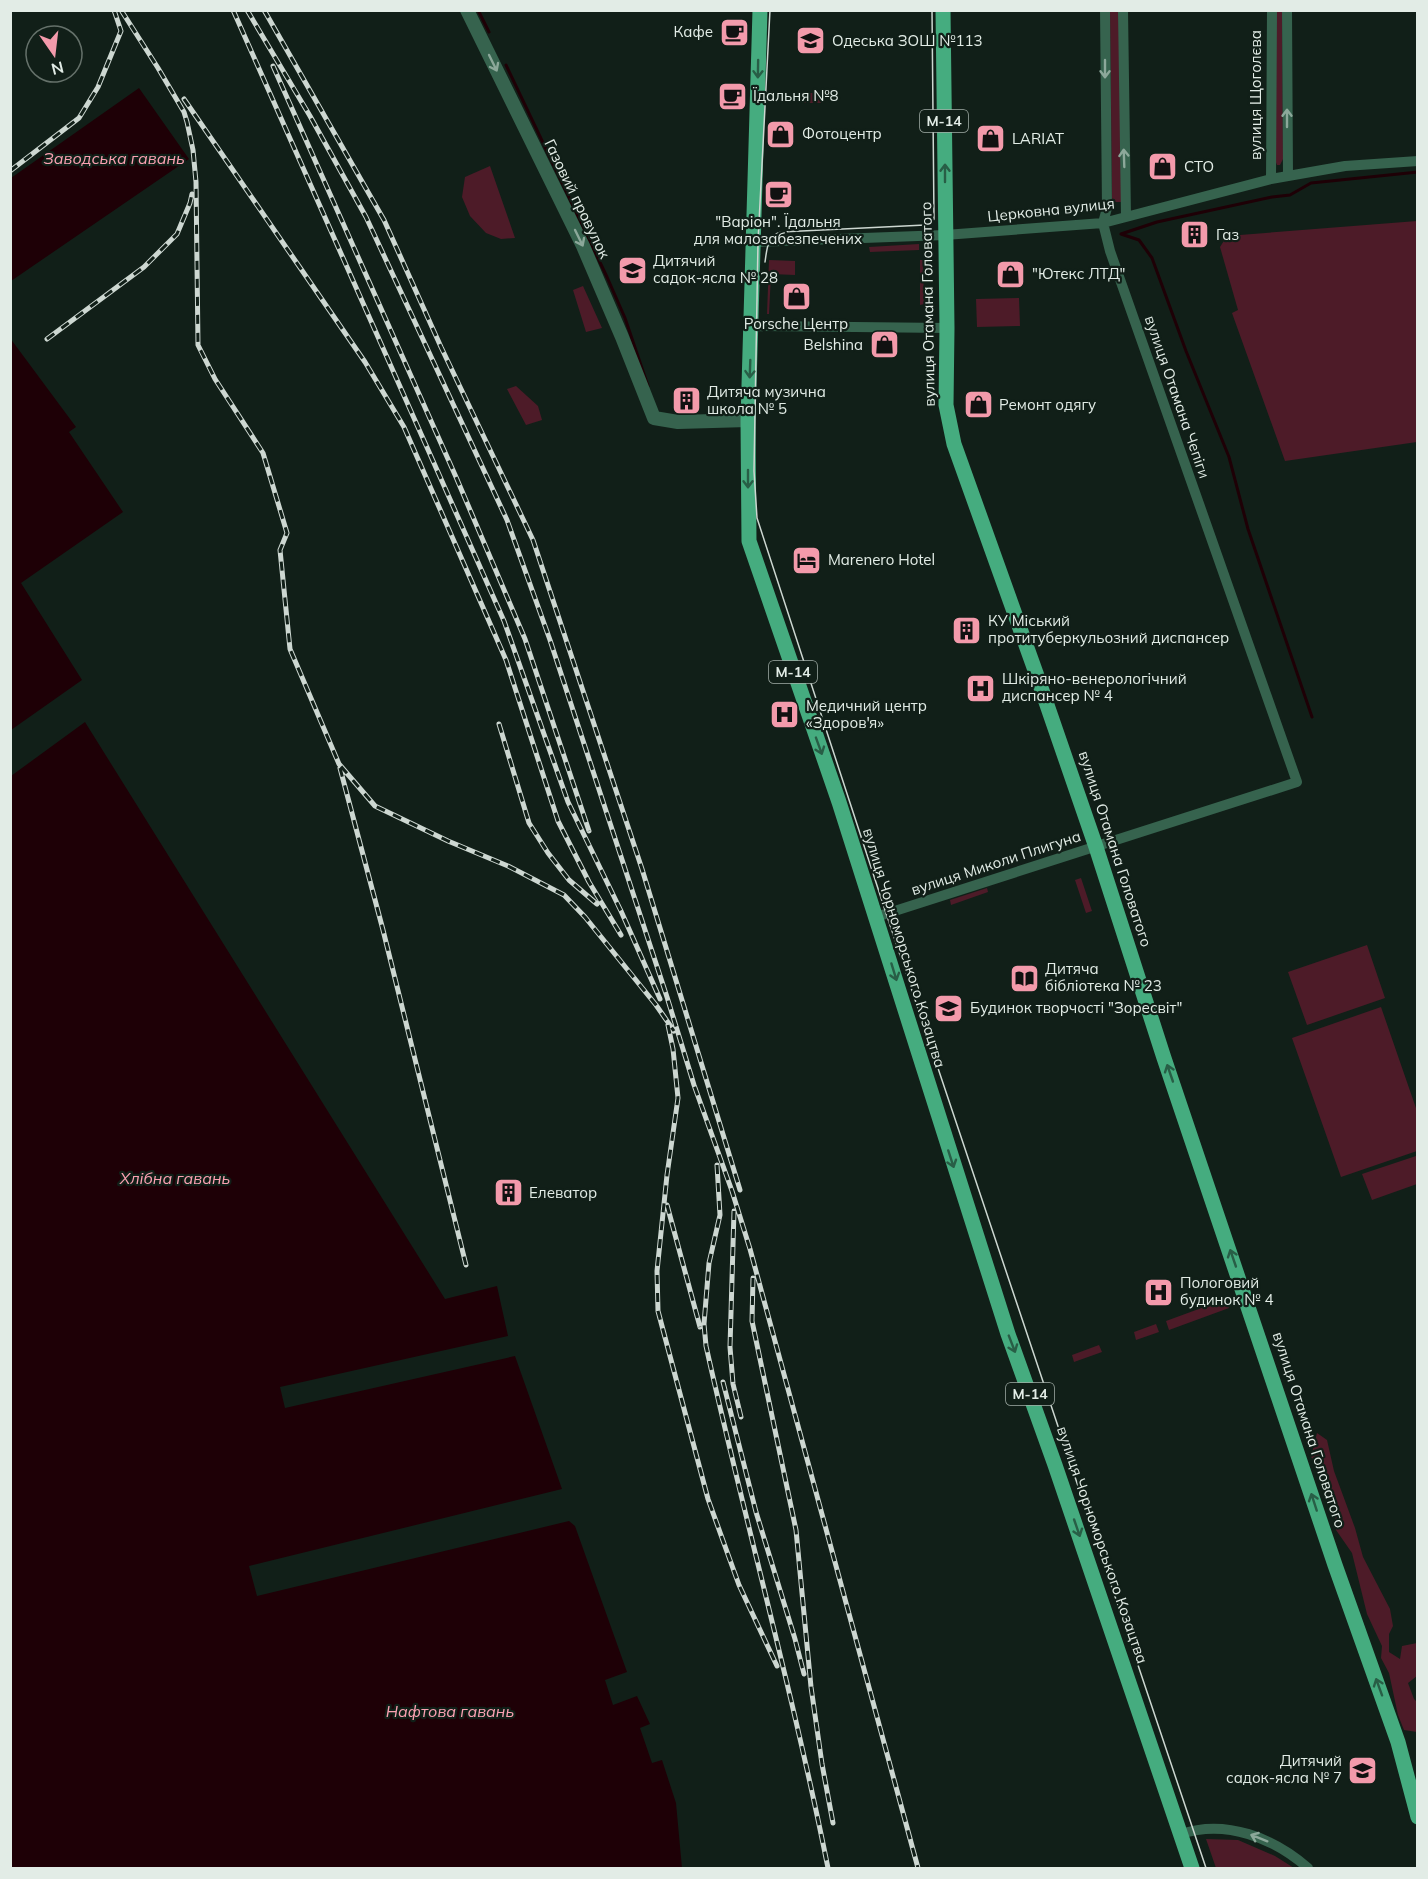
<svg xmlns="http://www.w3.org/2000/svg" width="1428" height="1879" font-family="Mulish,sans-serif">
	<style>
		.green { fill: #4d1b28 }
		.water { fill: #1e0006 }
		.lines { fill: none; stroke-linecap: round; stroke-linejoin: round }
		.stream { stroke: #1e0006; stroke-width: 3 }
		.minor { stroke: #36634e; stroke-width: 10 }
		.tertiary { stroke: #36634e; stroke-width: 14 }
		.primary { stroke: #45ac7f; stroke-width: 15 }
		.tram { stroke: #cdd7d1; stroke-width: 1.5 }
		.rail-casing { stroke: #cdd7d1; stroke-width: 5 }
		.rail { stroke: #111f18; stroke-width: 3; stroke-dasharray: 9; stroke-linecap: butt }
		.oneway { stroke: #8ca89a }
		.oneway2 { stroke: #285e46 }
		.labels { text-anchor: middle; stroke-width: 4.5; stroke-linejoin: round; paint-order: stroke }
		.shield { fill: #111f18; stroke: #a3aea8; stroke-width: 1.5 }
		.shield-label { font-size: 14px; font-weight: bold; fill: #e2ece6 }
		.poi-label { font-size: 15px; fill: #e2ece6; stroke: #111f18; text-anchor: start }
		.street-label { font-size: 15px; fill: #e2ece6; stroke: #111f18 }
		.water-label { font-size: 16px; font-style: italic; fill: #fba1b2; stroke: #111f18 }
	</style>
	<rect width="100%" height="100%" fill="#111f18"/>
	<path class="green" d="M 1110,11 L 1121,11 L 1123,202 L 1113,202 L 1112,198 Z
		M 1274,11 L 1282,11 L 1283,159 L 1280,165 L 1277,165 L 1275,160 Z
		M 804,93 L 821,93 L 821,103 L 804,103 Z
		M 490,166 L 515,238 L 501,239 L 486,233 L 470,216 L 462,197 L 465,177 Z
		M 1417,221 L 1417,442 L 1285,461 L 1232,313 L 1238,310 L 1220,247 L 1227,236 Z
		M 919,244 L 919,250 L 870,252 L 869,247 Z
		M 769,260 L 795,261 L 795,275 L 771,274 L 769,314 L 767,314 Z
		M 920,260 L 923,260 L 924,304 L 920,305 Z
		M 583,286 L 602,328 L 586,332 L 573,290 Z
		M 1019,298 L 1020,326 L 977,327 L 976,299 Z
		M 516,386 L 538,406 L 542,420 L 526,425 L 507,389 Z
		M 1081,878 L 1092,911 L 1086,913 L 1075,880 Z
		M 987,888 L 988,892 L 951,905 L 950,900 Z
		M 1367,945 L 1385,998 L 1307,1025 L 1288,972 Z
		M 1381,1007 L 1417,1111 L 1417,1151 L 1341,1177 L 1292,1038 Z
		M 1416,1156 L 1417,1184 L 1372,1200 L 1362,1174 Z
		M 1226,1299 L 1229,1308 L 1169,1330 L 1166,1321 Z
		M 1156,1324 L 1159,1332 L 1136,1340 L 1134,1332 Z
		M 1099,1345 L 1102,1352 L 1074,1362 L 1072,1355 Z
		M 1317,1433 L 1327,1440 L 1334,1471 L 1355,1528 L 1363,1557 L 1390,1609 L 1393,1626 L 1389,1634 L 1389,1652 L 1400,1659 L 1402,1646 L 1417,1643 L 1417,1676 L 1408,1683 L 1414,1699 L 1417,1702 L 1417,1732 L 1404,1730 L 1398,1715 L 1389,1673 L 1381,1658 L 1382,1646 L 1367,1614 L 1352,1553 L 1336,1530 L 1335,1517 L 1323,1492 L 1321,1468 L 1311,1457 Z
		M 1206,1839 L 1238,1840 L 1275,1856 L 1294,1868 L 1216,1868 Z"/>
	<path class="water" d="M 139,88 L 189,159 L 11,281 L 11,178 Z
		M 10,338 L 76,427 L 69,432 L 123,512 L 21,583 L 82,680 L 11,730 Z
		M 85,722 L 445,1299 L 497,1286 L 508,1336 L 280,1387 L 285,1408 L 515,1356 L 562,1489 L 249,1566 L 257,1596 L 569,1521 L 575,1526 L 627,1672 L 605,1680 L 613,1705 L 637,1696 L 650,1724 L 640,1728 L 652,1763 L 662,1760 L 676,1803 L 682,1868 L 11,1868 L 11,776 Z"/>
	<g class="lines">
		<path class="stream" d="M 478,10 L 489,32
			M 506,65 L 607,277 L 625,318 L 648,386
			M 1312,717 L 1248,529 L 1229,457 L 1186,351 L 1152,258 L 1139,240 L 1121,234 L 1157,222 L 1272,197 L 1290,195 L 1311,183 L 1418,172"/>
		<path class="minor" d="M 1123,10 L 1126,217
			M 1287,10 L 1288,176
			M 1271,179 L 1272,10
			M 754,242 L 945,235 L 1103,223 L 1271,179 L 1345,166 L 1418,161
			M 751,326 L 947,328
			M 876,917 L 1297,782 L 1110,251 L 1103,223 L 1107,208 L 1105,10
			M 1181,1834 C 1226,1819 1274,1838 1308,1868"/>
		<path class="tertiary" d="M 467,10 L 583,246 L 622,337 L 654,418 L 678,422 L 748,420"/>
		<path class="primary" d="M 760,10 L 748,420 L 749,541 L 839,802 L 1008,1334 L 1055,1465 L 1192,1868
			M 943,10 L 947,328 L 946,405 L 954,444 L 1036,673 L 1096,847 L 1164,1058 L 1335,1565 L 1398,1742 L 1418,1817"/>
		<path class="tram" d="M 770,10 L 758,242 L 754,471 L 757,518 L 886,913 L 1206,1868
			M 765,262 C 767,249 767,236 781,232 L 925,225 L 932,222 L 934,219 L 932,10"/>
		<defs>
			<path id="rail" d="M 121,10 L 158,68 L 184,112 L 187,122 L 193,150 L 196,182 L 198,345 L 215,379 L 263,453 L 287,533 L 280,550 L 290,649 L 339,764 L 375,806 L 448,841 L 508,866 L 564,895 L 585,917 L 656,1005 L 674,1031
				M 233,10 L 504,621 L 568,802 L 621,911 L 660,999
				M 247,10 L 310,116 L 366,217 L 507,520 L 550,640 L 667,997 L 694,1085 L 732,1191 L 750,1249 L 918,1868
				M 264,10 L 384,220 L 441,347 L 533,540 L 642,869 L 740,1190
				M 273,66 L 456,477 L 525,639 L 589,831
				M 184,99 L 365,362 L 404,427 L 506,660 L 558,821 L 589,882 L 621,935
				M 10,171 L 79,118 L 98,87 L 121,31 L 114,10
				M 47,339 L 144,267 L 177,234 L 190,203 L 192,194
				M 499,724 L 529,823 L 548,853 L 569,880 L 597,904
				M 340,768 L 383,930 L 466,1265
				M 668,1025 L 673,1049 L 678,1098 L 667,1175 L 657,1271 L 658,1311 L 708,1499 L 739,1585 L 777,1666
				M 717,1165 L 720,1215 L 709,1263 L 704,1324 L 706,1346 C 745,1521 793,1693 828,1868
				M 667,1205 L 700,1327
				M 734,1211 L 730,1347 L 733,1384 L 741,1417
				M 753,1278 L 752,1321 L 796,1530 L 811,1687 L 822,1764 L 833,1823
				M 723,1382 L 756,1512 L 795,1639 L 804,1674"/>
		</defs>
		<use href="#rail" class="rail-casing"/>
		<use href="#rail" class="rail"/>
	</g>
	<defs><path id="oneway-shaft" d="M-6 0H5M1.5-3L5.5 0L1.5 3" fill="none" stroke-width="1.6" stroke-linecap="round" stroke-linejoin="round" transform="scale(1.5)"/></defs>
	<g class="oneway">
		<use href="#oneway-shaft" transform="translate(493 63) rotate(64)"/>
		<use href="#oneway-shaft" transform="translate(1105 69) rotate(90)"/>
		<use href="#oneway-shaft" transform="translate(1287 118) rotate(-90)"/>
		<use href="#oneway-shaft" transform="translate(1124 158) rotate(-92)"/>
		<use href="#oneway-shaft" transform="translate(579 238) rotate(64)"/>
		<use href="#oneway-shaft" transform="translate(1259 1838) rotate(-158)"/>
	</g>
	<g class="oneway2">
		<use href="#oneway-shaft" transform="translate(758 69) rotate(91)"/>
		<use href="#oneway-shaft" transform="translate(945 173) rotate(-90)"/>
		<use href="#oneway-shaft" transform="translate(750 369) rotate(92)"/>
		<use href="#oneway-shaft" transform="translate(748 479) rotate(90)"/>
		<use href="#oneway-shaft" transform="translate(819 746) rotate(70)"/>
		<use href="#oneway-shaft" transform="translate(894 972) rotate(73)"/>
		<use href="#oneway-shaft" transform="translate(1170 1073) rotate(-109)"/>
		<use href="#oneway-shaft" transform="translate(951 1159) rotate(72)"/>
		<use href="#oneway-shaft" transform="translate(1233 1258) rotate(-109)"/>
		<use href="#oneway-shaft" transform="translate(1012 1344) rotate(69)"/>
		<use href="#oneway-shaft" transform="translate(1314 1502) rotate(-108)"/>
		<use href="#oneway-shaft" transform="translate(1077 1528) rotate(71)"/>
		<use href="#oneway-shaft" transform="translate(1379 1687) rotate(-110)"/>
	</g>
	<defs>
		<symbol id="cafe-square" viewBox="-11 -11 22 22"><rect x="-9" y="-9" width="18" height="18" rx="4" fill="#f39aab" stroke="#111f18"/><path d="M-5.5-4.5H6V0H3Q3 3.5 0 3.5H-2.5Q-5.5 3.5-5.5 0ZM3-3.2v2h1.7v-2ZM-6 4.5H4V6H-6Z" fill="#111"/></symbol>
		<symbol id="school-square" viewBox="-11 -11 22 22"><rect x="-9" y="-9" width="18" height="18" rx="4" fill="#f39aab" stroke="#111f18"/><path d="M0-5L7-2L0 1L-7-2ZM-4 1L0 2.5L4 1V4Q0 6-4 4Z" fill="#111"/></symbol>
		<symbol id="shop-square" viewBox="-11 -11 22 22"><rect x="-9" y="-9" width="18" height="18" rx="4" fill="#f39aab" stroke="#111f18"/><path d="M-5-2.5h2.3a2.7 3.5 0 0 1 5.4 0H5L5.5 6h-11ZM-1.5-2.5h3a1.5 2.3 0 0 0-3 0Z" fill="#111"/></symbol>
		<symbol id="building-square" viewBox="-11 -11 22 22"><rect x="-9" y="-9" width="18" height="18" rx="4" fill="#f39aab" stroke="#111f18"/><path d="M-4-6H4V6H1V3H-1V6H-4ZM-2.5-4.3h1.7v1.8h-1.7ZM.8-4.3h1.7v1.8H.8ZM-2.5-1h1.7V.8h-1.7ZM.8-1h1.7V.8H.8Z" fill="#111"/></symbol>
		<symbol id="hotel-square" viewBox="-11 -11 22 22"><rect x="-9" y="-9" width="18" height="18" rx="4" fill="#f39aab" stroke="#111f18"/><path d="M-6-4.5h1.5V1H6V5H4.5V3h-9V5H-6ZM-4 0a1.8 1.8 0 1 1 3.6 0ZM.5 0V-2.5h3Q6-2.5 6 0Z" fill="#111"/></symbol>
		<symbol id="hospital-square" viewBox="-11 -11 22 22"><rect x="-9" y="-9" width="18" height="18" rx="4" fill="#f39aab" stroke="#111f18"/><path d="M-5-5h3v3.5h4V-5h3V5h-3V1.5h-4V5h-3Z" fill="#111"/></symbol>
		<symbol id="library-square" viewBox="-11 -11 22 22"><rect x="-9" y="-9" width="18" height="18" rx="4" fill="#f39aab" stroke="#111f18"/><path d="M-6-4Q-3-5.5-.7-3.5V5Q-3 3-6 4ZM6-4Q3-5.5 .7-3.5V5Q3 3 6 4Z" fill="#111"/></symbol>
	</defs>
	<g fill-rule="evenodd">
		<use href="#cafe-square" x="718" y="16" width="33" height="33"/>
		<use href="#school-square" x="794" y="24" width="33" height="33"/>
		<use href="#cafe-square" x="716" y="80" width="33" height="33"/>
		<use href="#shop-square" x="764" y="118" width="33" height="33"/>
		<use href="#shop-square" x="974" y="122" width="33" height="33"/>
		<use href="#shop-square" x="1146" y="150" width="33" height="33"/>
		<use href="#cafe-square" x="762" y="178" width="33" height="33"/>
		<use href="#building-square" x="1178" y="218" width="33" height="33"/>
		<use href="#school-square" x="616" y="254" width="33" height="33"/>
		<use href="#shop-square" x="994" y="258" width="33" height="33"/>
		<use href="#shop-square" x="780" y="280" width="33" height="33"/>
		<use href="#shop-square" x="868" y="328" width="33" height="33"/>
		<use href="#building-square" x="670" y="384" width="33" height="33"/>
		<use href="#shop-square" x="962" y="388" width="33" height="33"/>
		<use href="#hotel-square" x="790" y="544" width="33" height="33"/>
		<use href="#building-square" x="950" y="614" width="33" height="33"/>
		<use href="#hospital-square" x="964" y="672" width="33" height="33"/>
		<use href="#hospital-square" x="768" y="698" width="33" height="33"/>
		<use href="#library-square" x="1008" y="962" width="33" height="33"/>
		<use href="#school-square" x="932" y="992" width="33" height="33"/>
		<use href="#building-square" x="492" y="1176" width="33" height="33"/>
		<use href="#hospital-square" x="1142" y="1276" width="33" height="33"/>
		<use href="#school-square" x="1346" y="1754" width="33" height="33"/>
	</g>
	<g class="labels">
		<g class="shield">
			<rect x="920" y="110" width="48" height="22" rx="4.5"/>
			<rect x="769" y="661" width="48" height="22" rx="4.5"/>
			<rect x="1006" y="1383" width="48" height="22" rx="4.5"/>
		</g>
		<g class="shield-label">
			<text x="944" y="126">М-14</text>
			<text x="793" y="677">М-14</text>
			<text x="1030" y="1399">М-14</text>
		</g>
		<g class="poi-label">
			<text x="713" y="37" text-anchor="end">Кафе</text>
			<text x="832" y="46">Одеська ЗОШ №113</text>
			<text x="753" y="101">Їдальня №8</text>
			<text x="802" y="139">Фотоцентр</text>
			<text x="1012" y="144">LARIAT</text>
			<text x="1184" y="172">СТО</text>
			<text x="778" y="227" text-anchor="middle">"Варіон". Їдальня<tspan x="778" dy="17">для малозабезпечених</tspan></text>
			<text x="1216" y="240">Газ</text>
			<text x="653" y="266">Дитячий<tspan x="653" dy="17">садок-ясла № 28</tspan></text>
			<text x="1032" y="279">"Ютекс ЛТД"</text>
			<text x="796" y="329" text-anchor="middle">Porsche Центр</text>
			<text x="863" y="350" text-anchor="end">Belshina</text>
			<text x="707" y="397">Дитяча музична<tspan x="707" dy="17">школа № 5</tspan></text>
			<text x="999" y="410">Ремонт одягу</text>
			<text x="828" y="565">Marenero Hotel</text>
			<text x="988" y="626">КУ Міський<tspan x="988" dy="17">протитуберкульозний диспансер</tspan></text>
			<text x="1002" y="684">Шкіряно-венерологічний<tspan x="1002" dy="17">диспансер № 4</tspan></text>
			<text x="806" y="711">Медичний центр<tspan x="806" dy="17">«Здоров'я»</tspan></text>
			<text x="1045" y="974">Дитяча<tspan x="1045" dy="17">бібліотека № 23</tspan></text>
			<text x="970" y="1013">Будинок творчості "Зоресвіт"</text>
			<text x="529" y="1198">Елеватор</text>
			<text x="1180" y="1288">Пологовий<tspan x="1180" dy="17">будинок № 4</tspan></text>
			<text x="1342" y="1766" text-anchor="end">Дитячий<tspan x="1342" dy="17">садок-ясла № 7</tspan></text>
		</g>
		<g class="street-label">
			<text transform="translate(1256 95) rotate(-90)" y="5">вулиця Щоголєва</text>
			<text transform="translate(577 199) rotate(64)" y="5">Газовий провулок</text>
			<text transform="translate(1051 210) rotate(-6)" y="5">Церковна вулиця</text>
			<text transform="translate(928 304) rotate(-91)" y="5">вулиця Отамана Головатого</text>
			<text transform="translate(1177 397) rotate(71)" y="5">вулиця Отамана Чепіги</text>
			<text transform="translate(1115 849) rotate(72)" y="5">вулиця Отамана Головатого</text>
			<text transform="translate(996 863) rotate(-18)" y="5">вулиця Миколи Плигуна</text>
			<text transform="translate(904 948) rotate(73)" y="5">вулиця Чорноморського Козацтва</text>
			<text transform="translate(1309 1430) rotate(72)" y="5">вулиця Отамана Головатого</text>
			<text transform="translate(1102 1545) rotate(71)" y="5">вулиця Чорноморського Козацтва</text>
		</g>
		<g class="water-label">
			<text x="114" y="164">Заводська гавань</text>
			<text x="175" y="1184">Хлібна гавань</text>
			<text x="450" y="1717">Нафтова гавань</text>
		</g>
	</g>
	<rect width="1428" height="1879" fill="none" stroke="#e2ece6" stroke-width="24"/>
	<g transform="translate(54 54) rotate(166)"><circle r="28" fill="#111f18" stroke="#65716a" stroke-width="1.5"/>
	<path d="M0-4.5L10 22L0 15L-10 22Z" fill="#f39aab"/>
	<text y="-9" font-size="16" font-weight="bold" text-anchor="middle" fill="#e2ece6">N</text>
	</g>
</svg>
